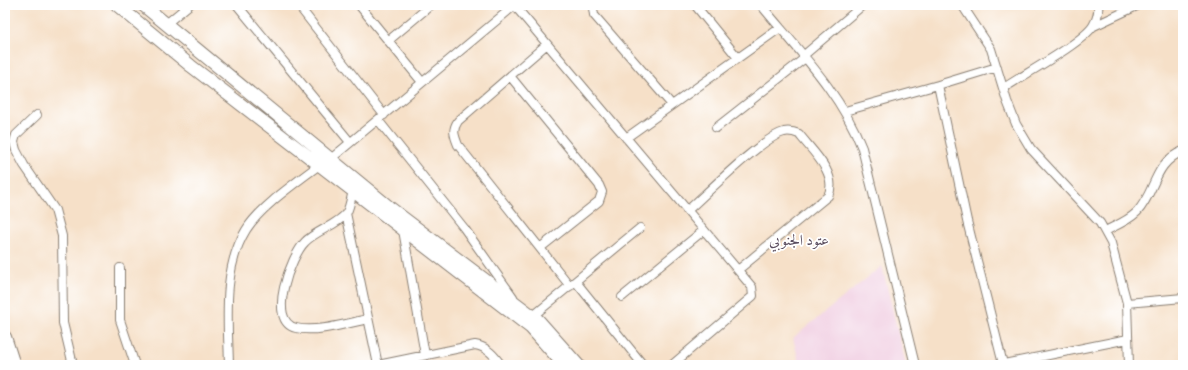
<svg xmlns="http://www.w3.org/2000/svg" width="1188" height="370" font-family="'IM FELL DW Pica',Amiri,serif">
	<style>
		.built { fill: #f1d0e3 }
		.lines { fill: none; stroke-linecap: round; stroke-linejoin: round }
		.street-casing { stroke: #897e72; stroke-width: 10 }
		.secondary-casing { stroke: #897e72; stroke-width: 14 }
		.street { stroke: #fff; stroke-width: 8 }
		.secondary { stroke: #fff; stroke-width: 12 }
		.labels { text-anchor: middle; stroke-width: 3.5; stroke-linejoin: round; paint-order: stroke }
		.neighbourhood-label { font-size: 15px; fill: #5c4f60; stroke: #fff }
	</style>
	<rect width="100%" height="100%" fill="#fff"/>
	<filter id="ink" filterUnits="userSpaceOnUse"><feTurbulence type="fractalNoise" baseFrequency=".025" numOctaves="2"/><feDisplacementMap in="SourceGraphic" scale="8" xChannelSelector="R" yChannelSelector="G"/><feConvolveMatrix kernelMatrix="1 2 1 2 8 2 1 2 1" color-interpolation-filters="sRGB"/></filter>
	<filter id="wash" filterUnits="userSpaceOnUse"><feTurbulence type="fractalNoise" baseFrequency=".012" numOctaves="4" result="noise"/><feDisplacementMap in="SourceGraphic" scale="16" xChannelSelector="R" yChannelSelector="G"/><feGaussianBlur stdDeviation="0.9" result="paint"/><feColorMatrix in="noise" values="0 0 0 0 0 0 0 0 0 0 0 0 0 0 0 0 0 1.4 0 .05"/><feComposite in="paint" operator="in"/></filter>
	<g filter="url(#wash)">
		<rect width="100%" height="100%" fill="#f6e0c8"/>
		<path class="built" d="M 882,266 L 906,365 L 800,365 L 793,338 Z"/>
	</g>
	<g filter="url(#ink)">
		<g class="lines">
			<defs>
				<path id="street" d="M 237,5 L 350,142
					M 298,5 L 384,115
					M 359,5 L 422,82
					M 595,5 L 593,8 L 594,15 L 672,105
					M 695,5 L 738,58
					M 761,5 C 798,50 841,93 862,148 L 915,365
					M 962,5 L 991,49 L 1007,101 L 1016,124 L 1031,149 L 1100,223 L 1111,243 L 1127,303 L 1129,365
					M 515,6 L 752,287 L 753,296 L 672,365
					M 166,24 L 189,5
					M 1094,26 L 1139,5
					M 388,41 L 431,5
					M 547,44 L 458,121 C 452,130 454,135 458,145 L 570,286
					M 803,56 L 863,5
					M 510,76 L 599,185 L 602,192 L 599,201 L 540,248
					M 938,85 L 997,67
					M 1004,88 C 1023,75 1082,43 1093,26 C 1097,20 1099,11 1098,5
					M 845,111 L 938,85 L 967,221 L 1003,364
					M 37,115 L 16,135 L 14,142 L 16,150 L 24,165 L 55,210 L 62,236 L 63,323 L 73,365
					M 378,120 L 464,228 L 513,297
					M 716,128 L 805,58
					M 626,138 L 780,28
					M 327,162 L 515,5
					M 353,191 C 351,198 350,206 347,212 C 340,224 315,231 305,242 C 291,256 266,321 296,328 C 316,333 348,323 368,319
					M 687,211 C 706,194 763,137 784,132 C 789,131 794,132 799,134 C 811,150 839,174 828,196 L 738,270
					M 346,213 L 378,365
					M 403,230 L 425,355
					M 1105,231 C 1115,226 1128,221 1137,212 C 1156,192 1153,163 1183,151
					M 120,268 L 120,320 L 135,365
					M 576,282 L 643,365
					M 622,297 L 704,230
					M 1127,303 L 1183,298
					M 533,316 L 640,228
					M 229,365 C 228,321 222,269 246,230 C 260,207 297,182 319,165
					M 378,365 L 475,345 C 487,347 494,355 501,365
					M 999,365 L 1128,339"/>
				<path id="secondary" d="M 117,5 L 191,66 L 531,328 L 564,365
					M 143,5 L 389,207 L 538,320 L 578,365
					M 5,337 L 14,365"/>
			</defs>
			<use href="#street" class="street-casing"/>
			<use href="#secondary" class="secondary-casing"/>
			<use href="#street" class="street"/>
			<use href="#secondary" class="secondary"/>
		</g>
	</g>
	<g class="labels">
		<g class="neighbourhood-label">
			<text x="799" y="245">عتود الجنوبي</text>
		</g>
	</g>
	<rect width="1188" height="370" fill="none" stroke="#fff" stroke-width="20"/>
</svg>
